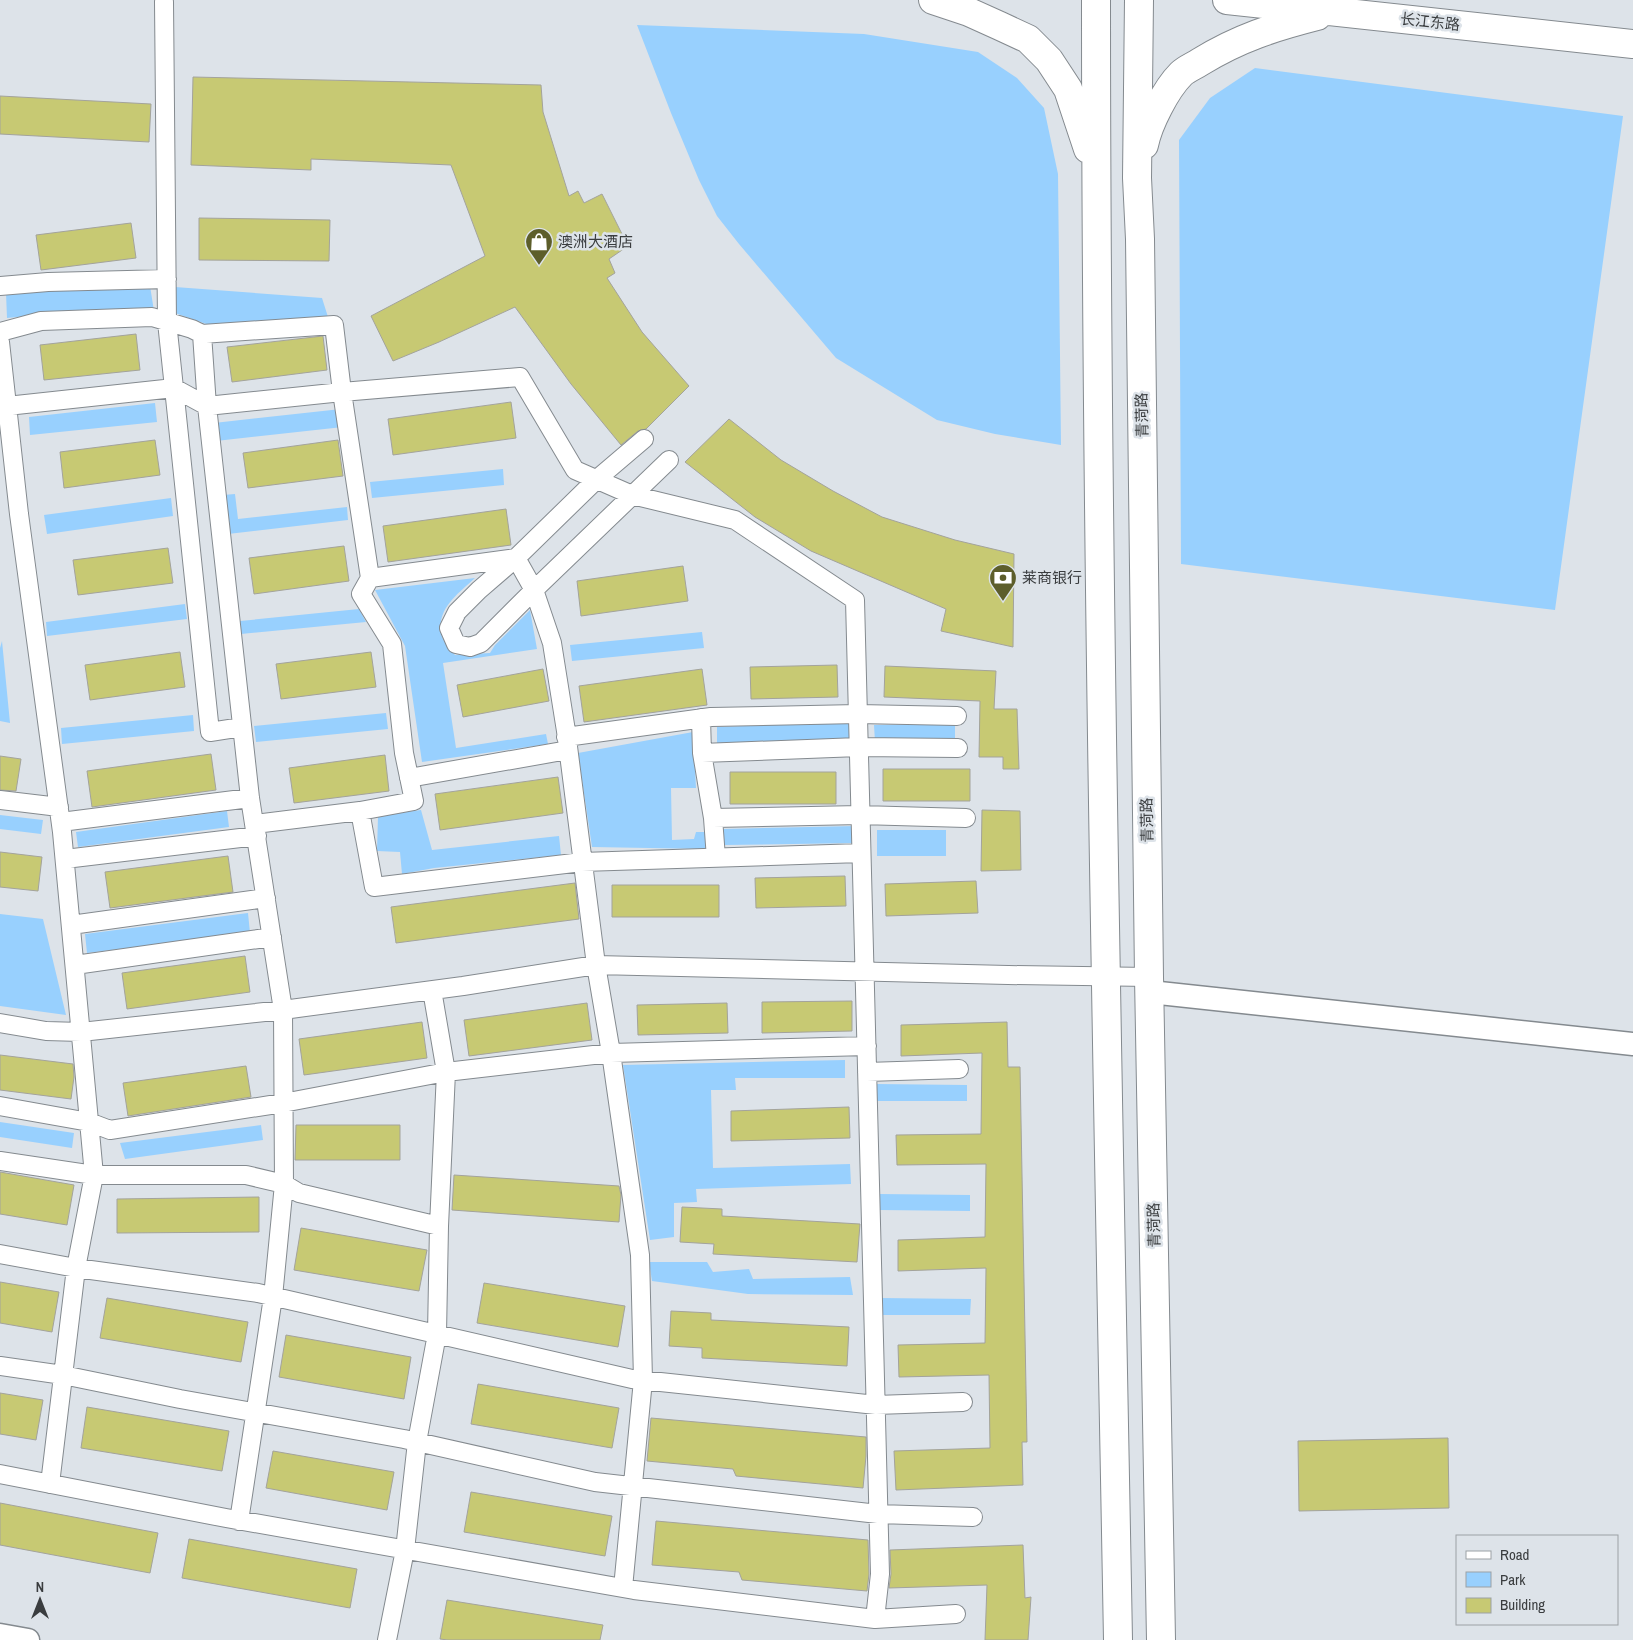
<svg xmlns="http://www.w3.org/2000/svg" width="1633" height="1640" font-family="'Archivo Narrow','Noto Sans SC',sans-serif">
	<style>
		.green { fill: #98d0fe }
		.building { fill: #c7c973; stroke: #a3a39c }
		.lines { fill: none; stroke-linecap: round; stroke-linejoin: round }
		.minor-casing { stroke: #848a8f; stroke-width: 20 }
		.tertiary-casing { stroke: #848a8f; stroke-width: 25 }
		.primary-casing { stroke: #848a8f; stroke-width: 30 }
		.minor { stroke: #fff; stroke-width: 18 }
		.tertiary { stroke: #fff; stroke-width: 22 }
		.primary { stroke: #fff; stroke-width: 28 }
		.labels { text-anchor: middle; stroke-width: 5; stroke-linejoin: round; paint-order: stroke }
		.street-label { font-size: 15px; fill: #3a3d3f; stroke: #dde3e9 }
		.poi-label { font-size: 15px; fill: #3a3d3f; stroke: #dde3e9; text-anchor: start }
	</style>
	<rect width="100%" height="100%" fill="#dde3e9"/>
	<path class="green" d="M 637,25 L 864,34 L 978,52 L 1017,78 L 1044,108 L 1058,174 L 1061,445 L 995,434 L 937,420 L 836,358 L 739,244 L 717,216 L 699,180 L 671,113 Z
		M 1255,68 L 1623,116 L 1555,610 L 1181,564 L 1179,140 L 1210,98 Z
		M 150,286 L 154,311 L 48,314 L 7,318 L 6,293 L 75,288 Z
		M 175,287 L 322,298 L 328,317 L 212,326 L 175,313 Z
		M 155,403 L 157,422 L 30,435 L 29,417 Z
		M 341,409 L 343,427 L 216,441 L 214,423 Z
		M 503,469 L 504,485 L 372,498 L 370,482 Z
		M 235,494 L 238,519 L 347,507 L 348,520 L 228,534 L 223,495 Z
		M 171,498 L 173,516 L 47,534 L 44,515 Z
		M 475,578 C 458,594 435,609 442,636 C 443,642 451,650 455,655 L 490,653 L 495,645 L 530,610 L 537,649 L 443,663 L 456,748 L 546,734 L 548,744 L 422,762 L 405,646 L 375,590 Z
		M 185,604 L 187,619 L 47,636 L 46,622 Z
		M 359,609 L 366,622 L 241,634 L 240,621 Z
		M 702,632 L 704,648 L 572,661 L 570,645 Z
		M 2,641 L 10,723 L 0,721 L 0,648 Z
		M 386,713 L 388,729 L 256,742 L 254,726 Z
		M 193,715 L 194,731 L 62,744 L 61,728 Z
		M 849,722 L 850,739 L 717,743 L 717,727 Z
		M 955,724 L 955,740 L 875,742 L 874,725 Z
		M 693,732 L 696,788 L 671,788 L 672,840 L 694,839 L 696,832 L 705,832 L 707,849 L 592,847 L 578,753 Z
		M 421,810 L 432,850 L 559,836 L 561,855 L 434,868 L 402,874 L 400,852 L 377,851 L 378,816 Z
		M 227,811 L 229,827 L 78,847 L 76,832 Z
		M 0,815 L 43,820 L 41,834 L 0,829 Z
		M 856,826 L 856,843 L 723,845 L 723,829 Z
		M 946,830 L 946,856 L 877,856 L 877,830 Z
		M 248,913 L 250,933 L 87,953 L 85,934 Z
		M 0,914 L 43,919 L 66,1015 L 0,1006 Z
		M 845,1060 L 845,1078 L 735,1078 L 736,1090 L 711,1090 L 713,1168 L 850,1164 L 851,1184 L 696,1189 L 697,1202 L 674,1203 L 674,1237 L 650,1240 L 623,1065 Z
		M 876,1084 L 967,1085 L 967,1101 L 876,1101 Z
		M 0,1122 L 74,1133 L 72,1148 L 0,1137 Z
		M 261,1125 L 263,1140 L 125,1159 L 120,1143 Z
		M 879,1194 L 970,1195 L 970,1211 L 879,1210 Z
		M 649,1262 L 707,1262 L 713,1272 L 749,1269 L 753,1279 L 850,1277 L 853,1295 L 748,1294 L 652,1281 Z
		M 880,1298 L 971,1299 L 970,1315 L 880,1315 Z"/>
	<path class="building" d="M 193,77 L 541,85 L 543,112 L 569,196 L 578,191 L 584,203 L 602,194 L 628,246 L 609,259 L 615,273 L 607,278 L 642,332 L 689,386 L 646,429 L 638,431 L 621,445 L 571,384 L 515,307 L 439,342 L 393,361 L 371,316 L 485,256 L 451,165 L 311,159 L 311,170 L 191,165 Z
		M 0,96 L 151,104 L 149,142 L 0,134 Z
		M 199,218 L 330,220 L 329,261 L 199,260 Z
		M 131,223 L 136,258 L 41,270 L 36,235 Z
		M 136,334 L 140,370 L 44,380 L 40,345 Z
		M 323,336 L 327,370 L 232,382 L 227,347 Z
		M 511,402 L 516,438 L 393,455 L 388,419 Z
		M 729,419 L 781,460 L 833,491 L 882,517 L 955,540 L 1014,554 L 1013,647 L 941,631 L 946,609 L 811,551 L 755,517 L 685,462 Z
		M 155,440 L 160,475 L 64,488 L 60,452 Z
		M 338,440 L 343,476 L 248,488 L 243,453 Z
		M 506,509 L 511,545 L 388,562 L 383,526 Z
		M 344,546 L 349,581 L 254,594 L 249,558 Z
		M 168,548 L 173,583 L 78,595 L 73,560 Z
		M 683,566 L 688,601 L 581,616 L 577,581 Z
		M 180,652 L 185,687 L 90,700 L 85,665 Z
		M 371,652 L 376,687 L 281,699 L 276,664 Z
		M 837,665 L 838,697 L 751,699 L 750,667 Z
		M 885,666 L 996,671 L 994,709 L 1017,709 L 1019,769 L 1003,769 L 1003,757 L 979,757 L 980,701 L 884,697 Z
		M 543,669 L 549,701 L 463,717 L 457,685 Z
		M 702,669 L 707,705 L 584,722 L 579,686 Z
		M 211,754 L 216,790 L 92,807 L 87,771 Z
		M 385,755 L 389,791 L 294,803 L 289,768 Z
		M 0,756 L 21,759 L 16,791 L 0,790 Z
		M 883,769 L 970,769 L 970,801 L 883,801 Z
		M 730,772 L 836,772 L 836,804 L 730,804 Z
		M 558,777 L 563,813 L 440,830 L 435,794 Z
		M 982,810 L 1020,811 L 1021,870 L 981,871 Z
		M 0,852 L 42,857 L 38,891 L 0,887 Z
		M 228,856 L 233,892 L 110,908 L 105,872 Z
		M 845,876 L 846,906 L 756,908 L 755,878 Z
		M 976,881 L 978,913 L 886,916 L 885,884 Z
		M 575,883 L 579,919 L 396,943 L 391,907 Z
		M 612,885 L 719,885 L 719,917 L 612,917 Z
		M 245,956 L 250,992 L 127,1009 L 122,973 Z
		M 852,1001 L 852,1031 L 762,1033 L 762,1002 Z
		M 587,1003 L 592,1040 L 469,1056 L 464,1020 Z
		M 727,1003 L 728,1033 L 638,1035 L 637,1005 Z
		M 422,1022 L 427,1058 L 304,1075 L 299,1039 Z
		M 1007,1022 L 1008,1067 L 1020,1067 L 1027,1442 L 1022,1442 L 1023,1485 L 896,1490 L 894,1451 L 990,1448 L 989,1375 L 899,1377 L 898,1345 L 985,1343 L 986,1268 L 898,1271 L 898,1240 L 985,1237 L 986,1164 L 897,1165 L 896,1135 L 981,1134 L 982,1053 L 901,1056 L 901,1025 Z
		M 0,1055 L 73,1064 L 74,1077 L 71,1099 L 0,1090 Z
		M 246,1066 L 251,1097 L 128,1116 L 123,1083 Z
		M 849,1107 L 850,1138 L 731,1141 L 731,1111 Z
		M 296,1125 L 400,1125 L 400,1160 L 295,1160 Z
		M 0,1172 L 74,1185 L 67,1225 L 0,1214 Z
		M 454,1175 L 619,1186 L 621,1195 L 619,1222 L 452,1210 Z
		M 259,1197 L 259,1232 L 117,1233 L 117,1199 Z
		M 682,1207 L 722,1209 L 722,1216 L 860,1224 L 857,1262 L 713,1254 L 714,1244 L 680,1242 Z
		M 301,1228 L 427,1250 L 419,1291 L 294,1270 Z
		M 0,1282 L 59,1292 L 52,1332 L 0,1323 Z
		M 484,1283 L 625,1306 L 618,1347 L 477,1323 Z
		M 107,1298 L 248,1322 L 241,1362 L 100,1338 Z
		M 671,1311 L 711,1313 L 711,1320 L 849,1327 L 847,1366 L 702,1358 L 702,1348 L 669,1346 Z
		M 286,1335 L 411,1357 L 404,1399 L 279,1377 Z
		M 478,1384 L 619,1408 L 612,1448 L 471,1424 Z
		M 0,1393 L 43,1400 L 36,1440 L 0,1434 Z
		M 87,1407 L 229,1431 L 222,1471 L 81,1448 Z
		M 651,1418 L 866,1437 L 866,1456 L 863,1488 L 736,1476 L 733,1469 L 647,1461 Z
		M 1448,1438 L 1449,1508 L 1299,1511 L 1298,1441 Z
		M 273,1451 L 394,1472 L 387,1510 L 266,1488 Z
		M 471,1492 L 612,1516 L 605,1556 L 464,1532 Z
		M 0,1503 L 158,1533 L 150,1573 L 0,1545 Z
		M 656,1521 L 868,1540 L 869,1574 L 867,1591 L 742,1580 L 739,1572 L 652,1565 Z
		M 189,1539 L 357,1569 L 350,1608 L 182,1578 Z
		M 1023,1545 L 1025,1598 L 1031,1597 L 1028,1640 L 985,1640 L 987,1585 L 889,1588 L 891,1574 L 890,1550 Z
		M 447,1600 L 603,1625 L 600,1640 L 448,1640 L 440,1639 Z"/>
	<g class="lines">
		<defs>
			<path id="minor" d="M 0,286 L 48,282 L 167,279
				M 0,332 L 41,321 L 152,317 L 192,329 L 202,334 L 334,325 L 342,392 L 520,377 L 575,470 L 632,495 L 735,520 L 855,600 L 880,1574 L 875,1619
				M 202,334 L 207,406 L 342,392 L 370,578 L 516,558 L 597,479 L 644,439
				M 0,342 L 19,514 L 62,832 L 94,1175 L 76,1268 L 50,1484
				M 7,406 L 174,388 L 167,322 L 164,2
				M 701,718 L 702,753 L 859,747 L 958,748
				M 566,737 L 711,717 L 858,714 L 957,716
				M 702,753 L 713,818 L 860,815 L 966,818
				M 409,778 L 568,750
				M 0,800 L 59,807
				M 360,811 L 374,887 L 582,862 L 861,853
				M 713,818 L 716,858
				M 61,822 L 250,798
				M 255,824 L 360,811 L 414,801 L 404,753 L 392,644 L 361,594 L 370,578
				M 65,859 L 257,836
				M 71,925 L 266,898
				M 75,965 L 272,937
				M 432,990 L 446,1072 L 439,1226
				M 0,1023 L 46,1031 L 81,1032 L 283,1010 L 463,986 L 596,965 L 1008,975 L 1149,977
				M 867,1072 L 959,1069
				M 0,1106 L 89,1122 L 110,1130 L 283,1103 L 446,1072 L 611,1053 L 867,1046
				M 0,1161 L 94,1175 L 246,1175 L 284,1184 L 299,1193 L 439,1226 L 437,1334 L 417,1442 L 405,1550 L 387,1640
				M 0,1254 L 76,1268 L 258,1293 L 632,1379 L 876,1405 L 963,1402
				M 0,1366 L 63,1375 L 180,1399 L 404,1439 L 595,1482 L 878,1514 L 973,1517
				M 0,1474 L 226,1518 L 634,1590 L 875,1619 L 956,1614
				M 239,1521 L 273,1297 L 284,1184 L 283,1010 L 250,798 L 207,406 L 174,388 L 210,732 L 242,727
				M 623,1588 L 643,1380 L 640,1255 L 611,1053 L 596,965 L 566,731 L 552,643 L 534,590 L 516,558 L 479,590 L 457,612 L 449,628 L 456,644 L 470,647 L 481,643 L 534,590 L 669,460"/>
			<path id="tertiary" d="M 1150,992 L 1633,1044
				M 0,1635 L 28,1640"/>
			<path id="primary" d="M 933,0 L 969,12 L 1000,26 L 1028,39 L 1049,60 L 1068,89 L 1088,149
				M 1096,0 C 1096,547 1108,1093 1118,1640
				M 1139,0 L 1137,178 L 1140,239 L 1149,977 L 1161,1640
				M 1227,0 L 1633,44
				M 1144,145 C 1148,124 1166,89 1181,74 C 1186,69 1194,66 1200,62 C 1239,38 1274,27 1317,16"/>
		</defs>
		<use href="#minor" class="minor-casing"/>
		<use href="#tertiary" class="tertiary-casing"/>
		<use href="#primary" class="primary-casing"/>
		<use href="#minor" class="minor"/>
		<use href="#tertiary" class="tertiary"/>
		<use href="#primary" class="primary"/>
	</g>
	<defs>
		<symbol id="shop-pin" viewBox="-11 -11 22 30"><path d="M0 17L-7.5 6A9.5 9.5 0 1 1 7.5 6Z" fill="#5d5e2b" stroke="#dde3e9"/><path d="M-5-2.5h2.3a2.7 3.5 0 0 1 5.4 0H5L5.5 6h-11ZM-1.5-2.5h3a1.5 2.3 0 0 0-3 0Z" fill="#fff"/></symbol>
		<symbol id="bank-pin" viewBox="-11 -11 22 30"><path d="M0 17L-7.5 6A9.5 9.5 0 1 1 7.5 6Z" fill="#5d5e2b" stroke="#dde3e9"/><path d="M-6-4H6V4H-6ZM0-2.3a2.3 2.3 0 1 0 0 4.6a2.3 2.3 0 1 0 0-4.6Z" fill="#fff"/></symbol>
	</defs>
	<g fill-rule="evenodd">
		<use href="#shop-pin" x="523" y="226" width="32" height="43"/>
		<use href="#bank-pin" x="987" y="562" width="32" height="43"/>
	</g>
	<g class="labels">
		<g class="street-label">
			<text transform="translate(1430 22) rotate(6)" y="5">长江东路</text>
			<text transform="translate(1142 415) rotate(-91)" y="5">青菏路</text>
			<text transform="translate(1147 820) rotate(-91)" y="5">青菏路</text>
			<text transform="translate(1154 1225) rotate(-91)" y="5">青菏路</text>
		</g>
		<g class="poi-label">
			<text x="558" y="247">澳洲大酒店</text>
			<text x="1022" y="583">莱商银行</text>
		</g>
	</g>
	<rect x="1456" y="1535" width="162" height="90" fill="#dde3e9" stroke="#9ca1a5"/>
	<rect x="1466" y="1551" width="25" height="8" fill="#ffffff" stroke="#9ca1a5"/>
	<text x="1500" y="1560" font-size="15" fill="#3a3d3f">Road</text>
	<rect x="1466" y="1572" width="25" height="15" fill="#98d0fe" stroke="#9ca1a5"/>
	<text x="1500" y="1585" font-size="15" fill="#3a3d3f">Park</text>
	<rect x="1466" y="1598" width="25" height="15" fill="#c7c973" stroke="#9ca1a5"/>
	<text x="1500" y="1610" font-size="15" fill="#3a3d3f">Building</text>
	<g transform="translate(40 1600)" stroke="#dde3e9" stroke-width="4" paint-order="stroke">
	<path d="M0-4L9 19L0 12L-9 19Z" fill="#3a3d3f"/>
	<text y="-8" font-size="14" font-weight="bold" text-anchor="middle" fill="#3a3d3f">N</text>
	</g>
</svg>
